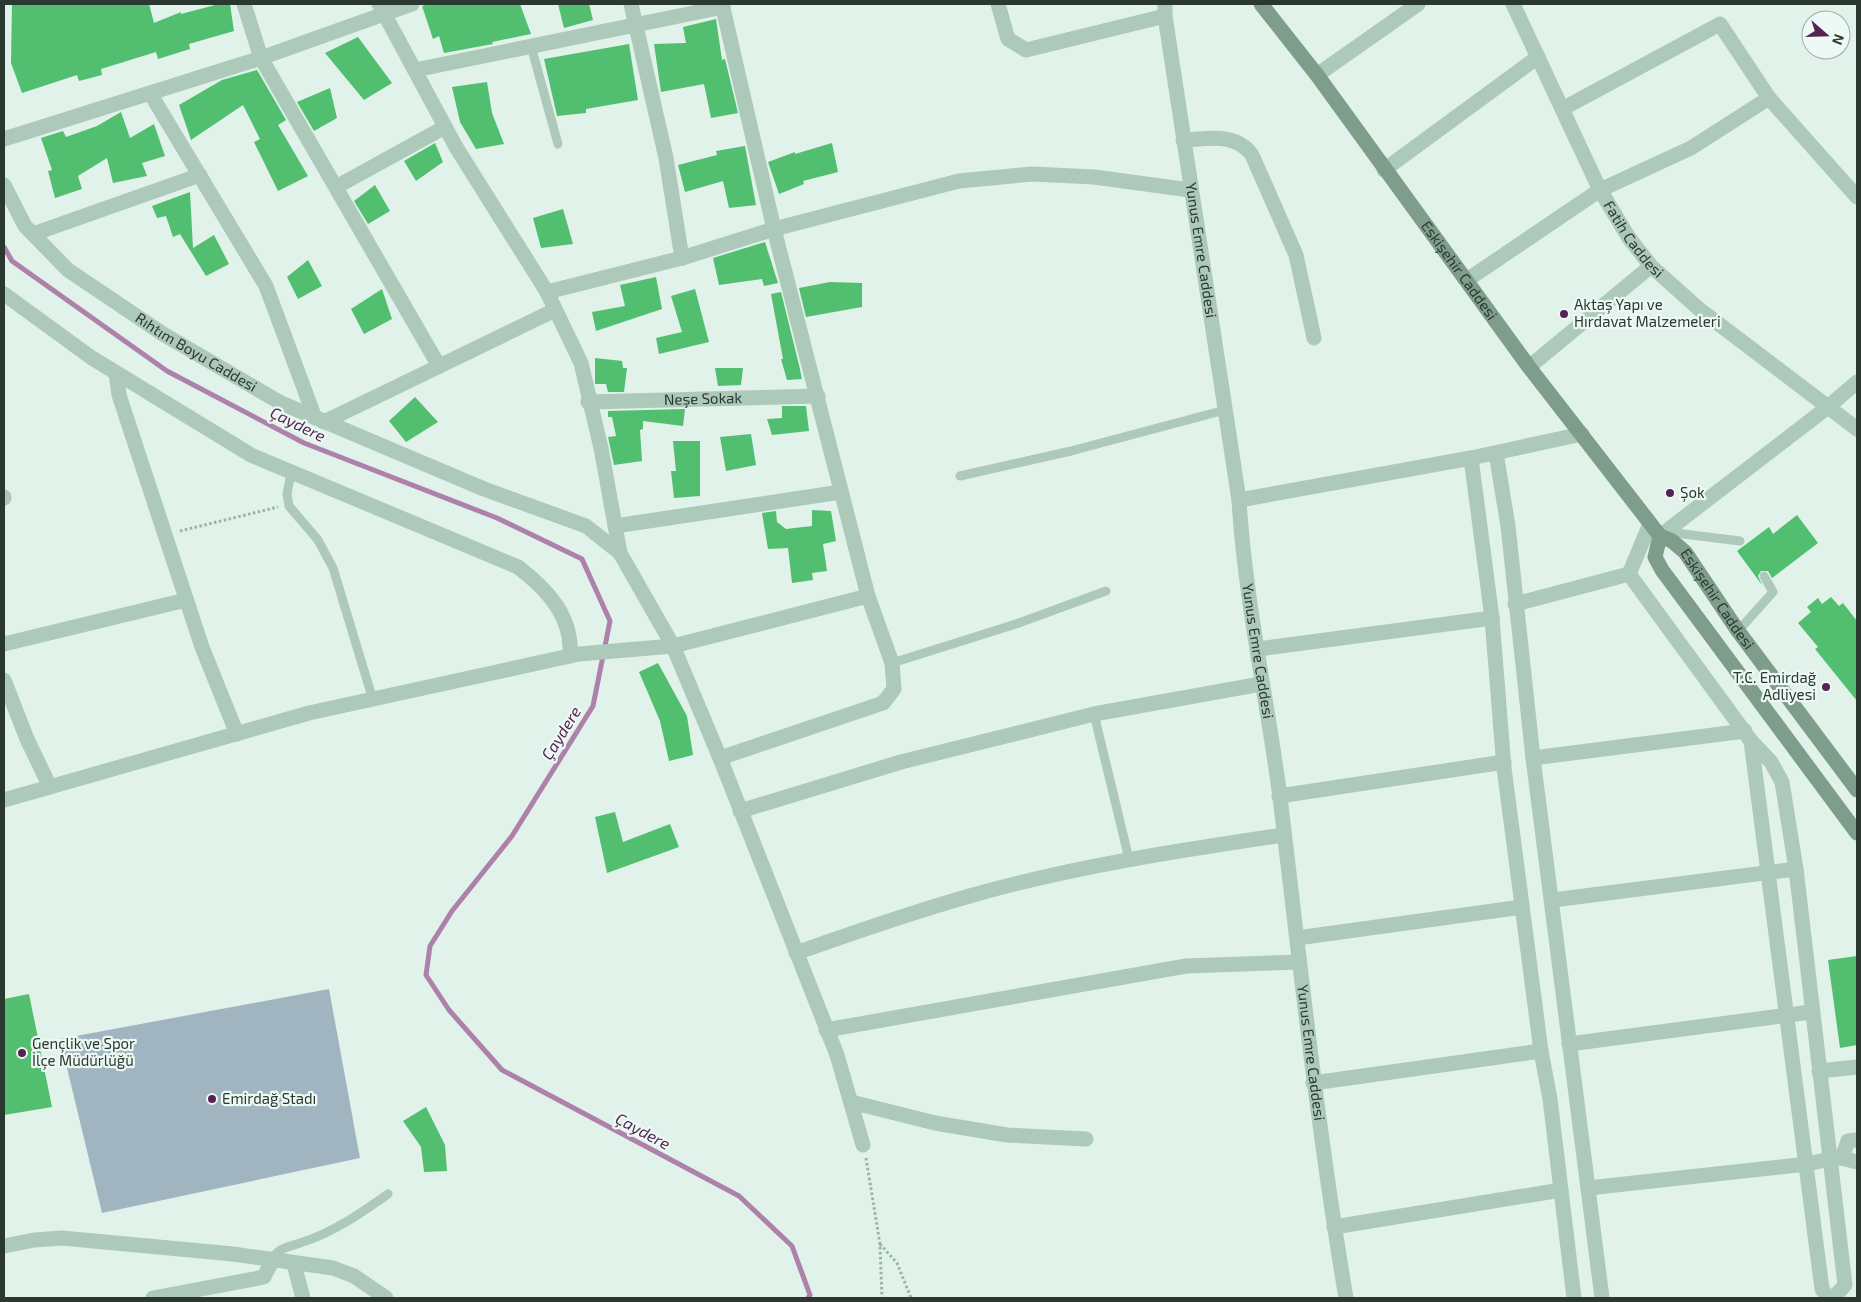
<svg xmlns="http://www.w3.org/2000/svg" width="1861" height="1302" font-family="'Exo 2',sans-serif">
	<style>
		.green { fill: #a1b5c0 }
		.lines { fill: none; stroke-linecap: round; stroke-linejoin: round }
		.stream { stroke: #ad81aa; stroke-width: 5 }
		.building { fill: #52be6f }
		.path { stroke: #97b5a5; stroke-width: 3; stroke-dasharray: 2.5 2.5; stroke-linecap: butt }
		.lane { stroke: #acc9ba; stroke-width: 9 }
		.street { stroke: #acc9ba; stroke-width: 15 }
		.secondary { stroke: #7e9d8a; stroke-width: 15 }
		.poi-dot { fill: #572353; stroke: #edf9f4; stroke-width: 2 }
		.labels { text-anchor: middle; stroke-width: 4.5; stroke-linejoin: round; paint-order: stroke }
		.street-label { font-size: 15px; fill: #2b382f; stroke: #edf9f4 }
		.poi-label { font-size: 15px; fill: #2b382f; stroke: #edf9f4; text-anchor: start }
		.water-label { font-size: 16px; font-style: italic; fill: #572353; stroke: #edf9f4 }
	</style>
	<rect width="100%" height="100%" fill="#e0f2ea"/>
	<path class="green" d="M 329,989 L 360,1158 L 102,1213 L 60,1039 Z"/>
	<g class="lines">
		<path class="stream" d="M 4,247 L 12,261 L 167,371 L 304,443 L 497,518 L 582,559 L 610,621 L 593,706 L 512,836 L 452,911 L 430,946 L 426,975 L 449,1010 L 502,1070 L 739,1196 L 792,1246 L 810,1295 L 808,1298"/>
	</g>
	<path class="building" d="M 12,4 L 149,4 L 154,23 L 181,12 L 181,14 L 219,4 L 230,4 L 234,31 L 189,44 L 190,49 L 158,59 L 156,52 L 101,69 L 102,75 L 79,81 L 77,75 L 22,93 L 11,63 Z
		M 429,4 L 520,4 L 531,34 L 492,42 L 493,44 L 444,53 L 439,36 L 433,39 L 422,6 Z
		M 558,4 L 589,4 L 593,20 L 564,28 Z
		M 716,19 L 722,60 L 725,59 L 738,113 L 711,118 L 704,84 L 661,92 L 654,44 L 686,43 L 683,27 Z
		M 358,37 L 392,83 L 364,100 L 325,53 Z
		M 629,44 L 638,100 L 586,109 L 586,113 L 557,116 L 544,59 Z
		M 257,70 L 286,120 L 278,125 L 308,176 L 278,191 L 254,142 L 260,139 L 243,105 L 191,140 L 179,105 L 222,80 Z
		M 487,82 L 492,113 L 504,144 L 476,149 L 460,122 L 452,87 Z
		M 330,88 L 337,118 L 314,131 L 297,102 Z
		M 121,112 L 130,138 L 154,124 L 165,156 L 142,163 L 147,176 L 113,183 L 107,158 L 78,176 L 82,189 L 55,198 L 48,171 L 52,170 L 41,138 L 63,131 L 66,137 L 97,126 Z
		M 435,143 L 443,162 L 416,181 L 404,161 Z
		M 832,143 L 838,172 L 803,181 L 804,184 L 779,194 L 768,162 L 795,152 L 795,154 Z
		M 745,146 L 756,205 L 729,208 L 723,181 L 685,192 L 678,165 L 717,155 L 716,151 Z
		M 375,185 L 390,211 L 368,224 L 354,201 Z
		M 190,192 L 193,248 L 214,235 L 229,264 L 206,276 L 180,234 L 173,237 L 166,216 L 157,218 L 152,206 Z
		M 563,209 L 573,244 L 541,248 L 533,218 Z
		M 765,242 L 778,283 L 764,286 L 762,279 L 719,285 L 713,258 Z
		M 308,260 L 322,286 L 298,299 L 287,277 Z
		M 656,277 L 662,309 L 596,331 L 592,312 L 625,306 L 620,285 Z
		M 830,282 L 862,283 L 862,307 L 806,317 L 799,288 Z
		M 382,289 L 392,319 L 364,334 L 351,309 Z
		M 695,289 L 709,342 L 659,354 L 656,338 L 682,332 L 671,296 Z
		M 781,292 L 799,365 L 802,379 L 787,380 L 781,359 L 783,359 L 771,294 Z
		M 595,358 L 622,361 L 623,368 L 627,368 L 624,392 L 608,392 L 606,384 L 595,384 Z
		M 715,368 L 743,368 L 741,385 L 718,386 Z
		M 415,397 L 438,422 L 406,442 L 389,421 Z
		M 782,406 L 806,406 L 809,431 L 772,435 L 767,419 L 782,418 Z
		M 685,409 L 683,426 L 643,421 L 643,429 L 640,430 L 642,461 L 614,465 L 608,437 L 616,436 L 612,417 L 608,417 L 608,411 Z
		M 751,434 L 756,465 L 726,471 L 720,437 Z
		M 673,441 L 700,441 L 700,496 L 674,498 L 671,471 L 676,471 Z
		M 812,510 L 831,511 L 836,541 L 823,544 L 827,571 L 812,573 L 813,580 L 792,583 L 788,548 L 768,549 L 762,513 L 776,511 L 777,522 L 786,529 L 812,526 Z
		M 1797,515 L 1818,543 L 1772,578 L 1768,571 L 1761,571 L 1758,576 L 1762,585 L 1737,551 L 1769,527 L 1773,534 Z
		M 1831,597 L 1839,606 L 1843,603 L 1857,621 L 1857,701 L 1815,649 L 1818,647 L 1798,623 L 1811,612 L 1807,607 L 1818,598 L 1822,604 Z
		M 658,663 L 687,716 L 693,755 L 669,761 L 660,721 L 639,672 Z
		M 615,812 L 623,842 L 670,824 L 679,847 L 607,873 L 595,817 Z
		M 1857,956 L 1857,1045 L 1840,1048 L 1828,960 Z
		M 29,994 L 52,1107 L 4,1115 L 4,999 Z
		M 426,1107 L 445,1145 L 447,1171 L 424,1172 L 421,1147 L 403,1121 Z"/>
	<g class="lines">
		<path class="path" d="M 180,531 L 278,507
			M 866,1158 L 880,1244 L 882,1298
			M 880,1244 L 897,1263 L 911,1298"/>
		<path class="lane" d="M 531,46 L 558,144
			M 291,473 L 287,494 L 289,506 L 318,540 L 333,568 L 373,700
			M 960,476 L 1071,451 L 1225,410
			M 1666,535 L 1675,533 L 1740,541
			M 1738,631 L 1773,592 L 1764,576
			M 892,663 L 1016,624 L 1106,591
			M 1094,714 L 1129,859
			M 272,1261 C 276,1248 289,1247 300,1243 C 333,1233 361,1213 388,1194"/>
		<g class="street">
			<path d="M 244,4 L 261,58 L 439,366"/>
			<path d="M 379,4 L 456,147 L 547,292 L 581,363 L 601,448 L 620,553 L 673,646 L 720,758 L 837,1055 L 863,1145"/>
			<path d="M 631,4 L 666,158 L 682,258"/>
			<path d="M 998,4 L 1008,39 L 1026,50 L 1165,16"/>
			<path id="s1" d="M 1165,4 L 1165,16 L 1239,500 C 1245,600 1267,698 1280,797 C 1300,964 1318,1132 1346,1298"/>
			<path id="s2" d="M 1513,4 L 1600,190 L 1629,238 L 1651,266 L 1699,309 L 1857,429"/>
			<path d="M 415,70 L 723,7"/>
			<path d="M 1317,75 L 1418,4"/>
			<path d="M 150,93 L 266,286 L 315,418"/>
			<path d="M 1562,109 L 1720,24 L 1769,98 L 1857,197"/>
			<path d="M 4,139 L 261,58 L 412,4"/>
			<path d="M 1183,140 C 1208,139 1236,132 1252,155 L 1296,255 L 1314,338"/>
			<path d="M 1384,170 L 1538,57"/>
			<path id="s3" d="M 4,185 L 25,226 L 68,270 L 163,334 L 281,403 L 484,489 L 586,526 L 620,553"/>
			<path d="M 336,187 L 445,127"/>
			<path d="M 33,234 L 200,175"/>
			<path d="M 1467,280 L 1600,190 L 1691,148 L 1769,98"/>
			<path d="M 547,292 L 682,258 L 774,229 L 959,181 L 1032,174 L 1094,177 L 1190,190"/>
			<path d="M 4,294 L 92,358 L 251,455 L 518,567 C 548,590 573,617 570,656"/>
			<path d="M 1529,367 L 1651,266"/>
			<path d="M 116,373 L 119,395 L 202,647 L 237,734"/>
			<path id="s4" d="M 588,402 L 818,396"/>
			<path d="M 324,422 L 555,310"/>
			<path d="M 1496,453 L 1508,526 L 1533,758 L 1602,1298"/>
			<path d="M 1471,458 L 1492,618 L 1504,768 L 1541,1051 L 1550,1099 L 1574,1298"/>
			<path d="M 4,498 L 4,497"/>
			<path d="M 1239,500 L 1471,458 L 1582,434"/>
			<path d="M 615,526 L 841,492"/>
			<path d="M 1660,536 L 1828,407 L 1857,382"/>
			<path d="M 1629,574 L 1751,741 L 1771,762 L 1782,782 L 1796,869 L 1845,1285 L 1833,1298"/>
			<path d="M 1515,604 L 1629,574 L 1650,524"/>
			<path d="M 4,644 L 186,600"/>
			<path d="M 1258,649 L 1492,618"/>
			<path d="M 4,680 L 27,739 L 50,787"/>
			<path d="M 1751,741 L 1822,1289 L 1828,1298"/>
			<path d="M 720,758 L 883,703 L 894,689 L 892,663 L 868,596 L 774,229 L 722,4"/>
			<path d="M 1533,758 L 1745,731"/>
			<path d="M 1279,796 L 1504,762"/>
			<path d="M 4,800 L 309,713 L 579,654 L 673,646 L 868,596"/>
			<path d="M 740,811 L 901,762 L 1094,714 L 1261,684"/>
			<path d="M 1553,900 L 1796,869"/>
			<path d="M 1297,938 L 1522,907"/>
			<path d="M 796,953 C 858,931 921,909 984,892 C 1082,865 1183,850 1283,835"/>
			<path d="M 826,1030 L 1186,966 L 1299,962"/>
			<path d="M 1569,1044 L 1811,1012"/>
			<path d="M 1819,1071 L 1857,1067"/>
			<path d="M 1313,1083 L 1541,1051"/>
			<path d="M 851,1102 L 935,1123 L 1007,1135 L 1086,1139"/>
			<path d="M 1842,1158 L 1848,1141 L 1857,1140"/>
			<path d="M 1588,1188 L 1807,1164 L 1830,1159 L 1842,1158 L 1857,1162"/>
			<path d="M 1334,1227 L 1561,1190"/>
			<path d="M 4,1246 L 34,1240 L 62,1238 L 233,1254 L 333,1268 L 354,1276 L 386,1298"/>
			<path d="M 294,1264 L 303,1298"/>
			<path d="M 153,1298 L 264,1277 L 272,1261"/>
		</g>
		<g class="secondary">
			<path id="s5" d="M 1261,4 L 1317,75 L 1529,367 L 1660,536 L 1672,541 L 1685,552 L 1738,631 L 1857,790"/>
			<path d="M 1660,536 L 1655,557 L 1662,570 L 1857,833"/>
		</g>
	</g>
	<g class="poi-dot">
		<circle cx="1564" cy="314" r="5"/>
		<circle cx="1670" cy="493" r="5"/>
		<circle cx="1826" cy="687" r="5"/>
		<circle cx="22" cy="1053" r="5"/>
		<circle cx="212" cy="1099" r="5"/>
	</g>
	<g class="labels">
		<g class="street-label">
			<text dy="5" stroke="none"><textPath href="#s2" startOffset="265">Fatih Caddesi</textPath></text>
			<text dy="5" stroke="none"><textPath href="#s1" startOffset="249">Yunus Emre Caddesi</textPath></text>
			<text dy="5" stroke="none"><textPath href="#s5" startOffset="332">Eskişehir Caddesi</textPath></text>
			<text dy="5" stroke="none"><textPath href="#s3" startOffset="260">Rıhtım Boyu Caddesi</textPath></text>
			<text dy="5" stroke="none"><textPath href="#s4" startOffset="115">Neşe Sokak</textPath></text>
			<text dy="5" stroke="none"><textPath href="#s5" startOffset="752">Eskişehir Caddesi</textPath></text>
			<text dy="5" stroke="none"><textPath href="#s1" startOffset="654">Yunus Emre Caddesi</textPath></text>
			<text dy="5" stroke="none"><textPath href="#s1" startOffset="1059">Yunus Emre Caddesi</textPath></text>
		</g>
		<g class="poi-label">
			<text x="1574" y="310">Aktaş Yapı ve<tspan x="1574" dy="17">Hırdavat Malzemeleri</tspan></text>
			<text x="1680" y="498">Şok</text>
			<text x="1816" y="683" text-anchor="end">T.C. Emirdağ<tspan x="1816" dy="17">Adliyesi</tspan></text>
			<text x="32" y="1049">Gençlik ve Spor<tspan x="32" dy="17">İlçe Müdürlüğü</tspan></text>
			<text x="222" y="1104">Emirdağ Stadı</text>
		</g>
		<g class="water-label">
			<text transform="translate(298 424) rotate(26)" y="6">Çaydere</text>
			<text transform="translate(561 733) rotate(-58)" y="6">Çaydere</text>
			<text transform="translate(643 1131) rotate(28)" y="6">Çaydere</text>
		</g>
	</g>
	<rect width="1861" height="1302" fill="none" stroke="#2b382f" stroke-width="10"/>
	<g transform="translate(1826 35) rotate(110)"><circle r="24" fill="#edf9f4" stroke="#9faca5"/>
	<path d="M0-4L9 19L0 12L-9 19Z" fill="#572353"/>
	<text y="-8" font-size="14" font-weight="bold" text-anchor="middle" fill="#2b382f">N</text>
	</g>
</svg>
